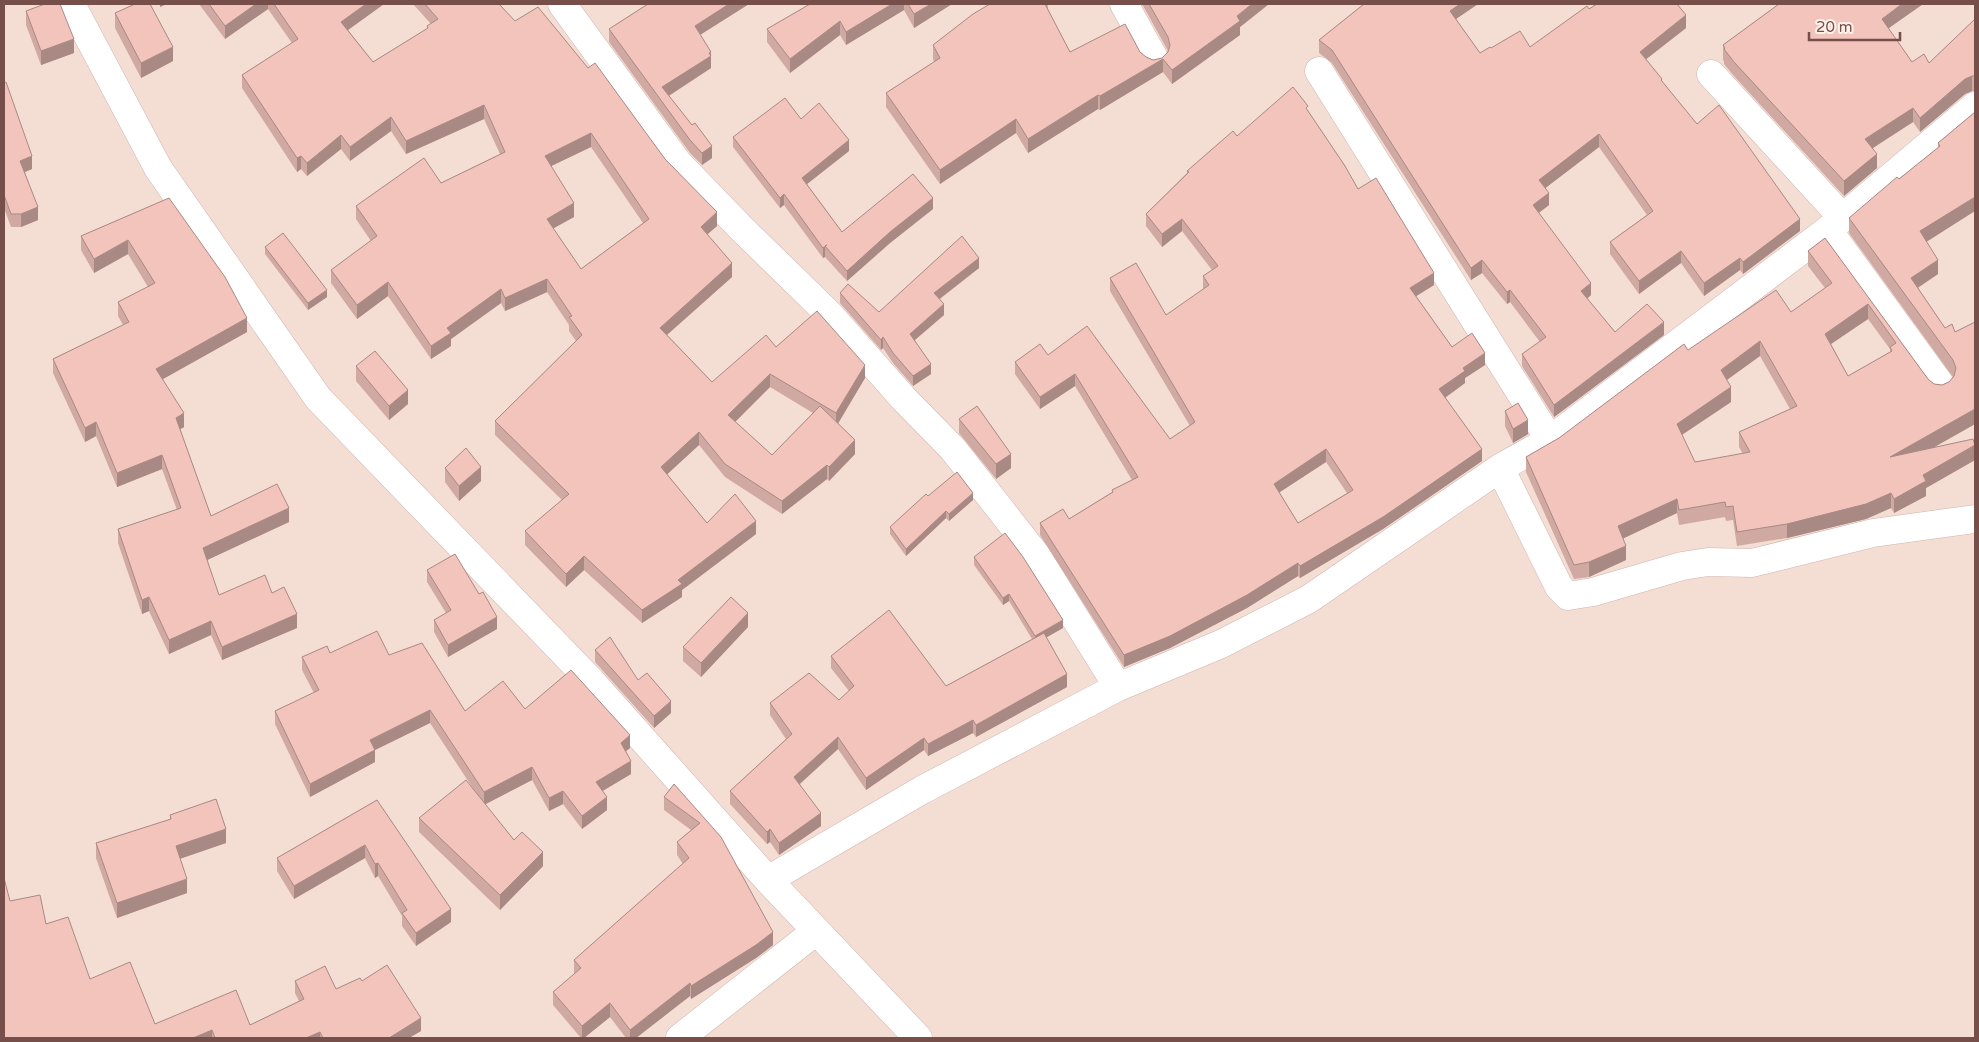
<svg xmlns="http://www.w3.org/2000/svg" width="1979" height="1042" font-family="'Varela Round',sans-serif">
	<style>
		.residential { fill: #f4ddd3 }
		.lines { fill: none; stroke-linecap: round; stroke-linejoin: round }
		.minor-casing { stroke: #d0b5ae; stroke-width: 29 }
		.minor { stroke: #fff; stroke-width: 28 }
		.wall { fill: #d0a9a2; fill-rule: evenodd }
		.shaded-wall { fill: #a98984 }
		.building { fill: #f2c4bc; stroke: #a98984; fill-rule: evenodd }
	</style>
	<rect width="100%" height="100%" fill="#fdede5"/>
	<path class="residential" d="M 4,4 L 1975,4 L 1975,1038 L 4,1038 Z"/>
	<g class="lines">
		<defs>
			<path id="minor" d="M 71,4 L 158,168 L 318,398 L 591,681 L 768,880 L 918,1038
				M 562,4 L 678,163 L 741,228 L 829,314 L 904,399 L 953,449 L 1036,555 L 1118,687
				M 1124,4 L 1154,58
				M 1319,71 L 1550,440
				M 1711,74 L 1842,217
				M 1828,230 L 1940,384
				M 1500,468 L 1559,587 L 1568,596 L 1593,592 L 1682,566 L 1708,562 L 1752,563 L 1873,533 L 1975,519
				M 768,880 L 922,790 L 1118,687 L 1221,644 L 1309,599 L 1500,468 L 1550,440 L 1828,230 L 1975,106
				M 680,1038 L 816,931"/>
		</defs>
		<use href="#minor" class="minor-casing"/>
		<use href="#minor" class="minor"/>
	</g>
	<path class="wall" d="M 199,4 L 384,4 L 348,30 L 373,62 L 427,29 L 427,26 L 431,24 L 413,4 L 499,4 L 515,21 L 588,68 L 665,159 L 717,226 L 707,234 L 732,277 L 667,335 L 712,382 L 776,347 L 865,378 L 838,423 L 855,454 L 829,481 L 827,479 L 782,514 L 725,477 L 699,445 L 667,474 L 707,523 L 756,534 L 682,590 L 682,597 L 642,623 L 584,570 L 566,587 L 525,545 L 525,531 L 562,500 L 495,435 L 495,421 L 576,341 L 569,331 L 569,325 L 547,292 L 505,311 L 501,303 L 451,339 L 451,346 L 431,359 L 388,296 L 357,319 L 331,283 L 331,270 L 371,241 L 356,219 L 356,206 L 441,183 L 500,154 L 484,119 L 406,154 L 391,131 L 350,161 L 341,149 L 307,176 L 301,169 L 297,172 L 242,88 L 242,75 L 292,43 L 268,9 L 225,39 ZM 591,147 L 643,223 L 581,269 L 553,228 L 574,217 L 551,166 ZM 770,387 L 813,413 L 772,455 L 735,422 Z
		M 648,4 L 749,4 L 700,35 L 711,55 L 711,68 L 669,96 L 712,158 L 702,165 L 690,153 L 609,42 L 609,29 Z
		M 810,4 L 952,4 L 914,28 L 904,10 L 846,45 L 840,35 L 790,73 L 767,42 L 767,29 Z
		M 1048,4 L 1048,10 L 1070,52 L 1140,52 L 1146,57 L 1153,60 L 1162,58 L 1168,51 L 1142,4 L 1269,4 L 1240,27 L 1240,35 L 1172,84 L 1163,72 L 1100,110 L 1098,109 L 1028,153 L 1016,133 L 940,184 L 886,107 L 886,93 L 934,62 L 933,59 L 933,45 Z
		M 1364,4 L 1478,4 L 1456,19 L 1480,53 L 1491,48 L 1530,47 L 1589,9 L 1686,28 L 1646,59 L 1662,82 L 1697,124 L 1800,231 L 1743,274 L 1740,270 L 1704,296 L 1681,263 L 1639,294 L 1610,254 L 1610,242 L 1647,215 L 1599,147 L 1545,188 L 1549,205 L 1539,213 L 1591,295 L 1587,299 L 1615,332 L 1664,335 L 1554,417 L 1522,366 L 1522,354 L 1540,342 L 1510,302 L 1507,304 L 1482,273 L 1471,280 L 1332,63 L 1319,53 L 1319,40 Z
		M 1779,4 L 1923,4 L 1888,28 L 1912,62 L 1929,63 L 1975,19 L 1975,91 L 1972,91 L 1965,94 L 1920,132 L 1913,122 L 1873,148 L 1877,168 L 1844,196 L 1734,76 L 1724,64 L 1724,61 L 1723,60 L 1723,45 Z
		M 26,11 L 74,53 L 41,65 L 26,25 Z
		M 115,13 L 173,61 L 141,78 L 115,28 Z
		M 4,83 L 32,169 L 25,172 L 38,220 L 21,227 L 11,227 L 4,208 Z
		M 1308,111 L 1358,189 L 1434,285 L 1416,296 L 1452,347 L 1485,365 L 1465,378 L 1465,383 L 1445,398 L 1482,461 L 1383,529 L 1300,578 L 1298,576 L 1247,608 L 1170,648 L 1124,667 L 1040,535 L 1040,523 L 1069,519 L 1112,492 L 1112,490 L 1132,480 L 1075,386 L 1040,409 L 1015,374 L 1015,362 L 1048,355 L 1170,439 L 1190,426 L 1110,291 L 1110,278 L 1166,315 L 1204,289 L 1203,288 L 1203,276 L 1212,270 L 1182,231 L 1162,247 L 1146,226 L 1146,214 L 1187,173 L 1187,171 L 1237,136 ZM 1326,462 L 1347,493 L 1298,523 L 1279,492 Z
		M 1975,112 L 1926,242 L 1938,274 L 1918,288 L 1945,328 L 1955,332 L 1975,322 L 1975,424 L 1933,448 L 1975,444 L 1975,460 L 1926,488 L 1926,496 L 1894,513 L 1891,508 L 1866,519 L 1787,538 L 1737,546 L 1733,520 L 1726,521 L 1725,517 L 1679,525 L 1677,513 L 1623,538 L 1626,560 L 1589,577 L 1574,579 L 1526,472 L 1526,457 L 1559,438 L 1688,350 L 1791,312 L 1825,288 L 1808,266 L 1808,251 L 1825,238 L 1928,379 L 1934,384 L 1942,385 L 1949,382 L 1953,377 L 1849,233 L 1849,218 L 1938,148 L 1938,143 ZM 1868,319 L 1890,349 L 1890,352 L 1848,376 L 1831,344 ZM 1760,356 L 1790,409 L 1739,432 L 1739,447 L 1743,454 L 1695,462 L 1682,435 L 1731,402 L 1727,380 Z
		M 801,119 L 849,151 L 807,184 L 842,232 L 933,209 L 890,243 L 847,281 L 825,257 L 823,258 L 784,205 L 780,208 L 733,147 L 733,137 Z
		M 169,198 L 247,332 L 163,379 L 184,427 L 180,429 L 211,516 L 289,522 L 207,560 L 219,595 L 272,593 L 297,628 L 222,660 L 211,635 L 169,654 L 149,611 L 142,614 L 118,543 L 118,529 L 177,510 L 162,469 L 117,487 L 96,436 L 85,442 L 53,373 L 53,359 L 123,325 L 118,316 L 118,302 L 148,287 L 128,254 L 94,273 L 81,250 L 81,236 Z
		M 265,247 L 327,297 L 308,310 L 265,254 Z
		M 979,268 L 940,299 L 944,315 L 915,340 L 931,374 L 913,386 L 893,363 L 883,348 L 881,350 L 840,303 L 840,293 L 879,312 Z
		M 356,366 L 408,404 L 389,420 L 356,381 Z
		M 1505,411 L 1528,434 L 1513,443 L 1505,426 Z
		M 959,419 L 1011,468 L 996,479 L 959,433 Z
		M 445,468 L 481,481 L 459,501 L 445,482 Z
		M 928,496 L 973,500 L 949,521 L 946,518 L 906,556 L 890,534 L 890,527 Z
		M 974,557 L 1063,628 L 1046,637 L 1067,687 L 976,737 L 973,733 L 928,756 L 924,750 L 866,790 L 838,749 L 800,784 L 821,826 L 779,855 L 770,842 L 767,844 L 730,804 L 730,791 L 786,739 L 770,715 L 770,703 L 839,700 L 849,691 L 831,668 L 831,656 L 946,686 L 1032,639 L 1009,601 L 1003,605 L 974,565 Z
		M 427,570 L 479,594 L 497,629 L 448,657 L 434,632 L 434,620 L 446,613 L 427,582 Z
		M 748,627 L 701,677 L 683,661 L 683,647 Z
		M 595,650 L 638,680 L 671,713 L 654,728 L 595,662 Z
		M 330,653 L 389,655 L 465,711 L 525,709 L 630,748 L 626,751 L 631,774 L 602,791 L 607,810 L 582,829 L 563,804 L 549,811 L 532,780 L 485,804 L 514,840 L 543,866 L 500,910 L 419,832 L 419,818 L 476,793 L 430,723 L 375,750 L 375,762 L 310,797 L 275,724 L 275,711 L 314,693 L 302,670 L 302,657 Z
		M 664,797 L 721,837 L 773,945 L 756,958 L 691,999 L 690,996 L 636,1038 L 626,1038 L 610,1017 L 584,1038 L 581,1038 L 553,1005 L 553,992 L 575,974 L 574,973 L 574,960 L 683,864 L 677,855 L 677,842 L 691,830 L 664,810 Z
		M 377,800 L 451,922 L 416,946 L 402,926 L 402,916 L 378,876 L 375,878 L 365,858 L 294,899 L 277,871 L 277,858 Z
		M 170,815 L 226,843 L 180,859 L 187,893 L 117,918 L 96,858 L 96,843 L 170,820 Z
		M 10,901 L 46,924 L 90,979 L 155,1024 L 250,1025 L 299,1001 L 295,993 L 295,981 L 336,989 L 362,981 L 421,1031 L 409,1038 L 4,1038 Z"/>
	<path class="shaded-wall" d="M 160,4 L 167,4 L 160,7 Z
		M 256,4 L 268,4 L 268,9 L 225,39 L 225,26 Z
		M 366,4 L 384,4 L 341,35 L 341,22 Z
		M 729,4 L 749,4 L 695,38 L 695,26 Z
		M 892,4 L 904,4 L 904,10 L 846,45 L 846,32 Z
		M 931,4 L 952,4 L 914,28 L 914,14 Z
		M 1252,4 L 1269,4 L 1240,27 L 1240,35 L 1172,84 L 1172,70 Z
		M 1460,4 L 1478,4 L 1450,23 L 1450,11 Z
		M 1902,4 L 1923,4 L 1882,33 L 1882,19 Z
		M 1686,15 L 1686,28 L 1640,64 L 1640,52 Z
		M 840,21 L 840,35 L 790,73 L 790,59 Z
		M 74,39 L 74,53 L 41,65 L 41,51 Z
		M 173,47 L 173,61 L 141,78 L 141,63 Z
		M 711,52 L 711,68 L 662,100 L 662,87 Z
		M 1163,59 L 1163,72 L 1100,110 L 1100,96 Z
		M 1972,76 L 1972,91 L 1965,94 L 1920,132 L 1920,118 L 1965,79 Z
		M 1098,95 L 1098,109 L 1028,153 L 1028,139 Z
		M 484,105 L 484,119 L 406,154 L 406,141 Z
		M 1913,108 L 1913,122 L 1865,153 L 1865,139 Z
		M 391,117 L 391,131 L 350,161 L 350,147 Z
		M 1016,119 L 1016,133 L 940,184 L 940,170 Z
		M 591,133 L 591,147 L 545,169 L 545,156 Z
		M 1599,134 L 1599,147 L 1539,193 L 1539,180 Z
		M 341,135 L 341,149 L 307,176 L 307,163 Z
		M 849,140 L 849,151 L 802,188 L 802,178 Z
		M 712,146 L 712,158 L 702,165 L 702,153 Z
		M 1877,154 L 1877,168 L 1844,196 L 1844,181 Z
		M 32,156 L 32,169 L 20,174 L 20,161 Z
		M 301,156 L 301,169 L 297,172 L 297,158 Z
		M 1549,193 L 1549,205 L 1533,217 L 1533,205 Z
		M 784,194 L 784,205 L 780,208 L 780,198 Z
		M 1975,197 L 1975,211 L 1920,246 L 1920,231 Z
		M 933,198 L 933,209 L 890,243 L 847,281 L 847,271 L 890,232 Z
		M 574,203 L 574,217 L 547,232 L 547,219 Z
		M 38,207 L 38,220 L 21,227 L 21,214 Z
		M 717,212 L 717,226 L 701,240 L 701,227 Z
		M 1182,219 L 1182,231 L 1162,247 L 1162,234 Z
		M 1800,219 L 1800,231 L 1743,274 L 1743,262 Z
		M 128,240 L 128,254 L 94,273 L 94,259 Z
		M 825,246 L 825,257 L 823,258 L 823,248 Z
		M 1681,251 L 1681,263 L 1639,294 L 1639,281 Z
		M 979,258 L 979,268 L 934,303 L 934,293 Z
		M 1740,258 L 1740,270 L 1704,296 L 1704,283 Z
		M 1482,260 L 1482,273 L 1471,280 L 1471,268 Z
		M 1938,260 L 1938,274 L 1911,292 L 1911,278 Z
		M 732,263 L 732,277 L 660,341 L 660,328 Z
		M 1434,273 L 1434,285 L 1410,300 L 1410,288 Z
		M 547,279 L 547,292 L 505,311 L 505,298 Z
		M 388,282 L 388,296 L 357,319 L 357,305 Z
		M 1591,283 L 1591,295 L 1581,304 L 1581,291 Z
		M 501,289 L 501,303 L 451,339 L 451,346 L 431,359 L 431,346 L 447,328 Z
		M 327,290 L 327,297 L 308,310 L 308,303 Z
		M 1510,290 L 1510,302 L 1507,304 L 1507,292 Z
		M 944,304 L 944,315 L 910,344 L 910,334 Z
		M 1868,304 L 1868,319 L 1825,348 L 1825,334 Z
		M 247,318 L 247,332 L 156,383 L 156,369 Z
		M 1664,322 L 1664,335 L 1554,417 L 1554,405 Z
		M 883,337 L 883,348 L 881,350 L 881,340 Z
		M 1760,341 L 1760,356 L 1721,384 L 1721,370 Z
		M 1485,353 L 1485,365 L 1465,378 L 1465,383 L 1439,402 L 1439,389 L 1463,368 Z
		M 931,364 L 931,374 L 913,386 L 913,376 Z
		M 865,365 L 865,378 L 836,427 L 836,413 Z
		M 770,374 L 770,387 L 728,429 L 728,415 Z
		M 1075,374 L 1075,386 L 1040,409 L 1040,397 Z
		M 1731,387 L 1731,402 L 1677,438 L 1677,424 Z
		M 408,390 L 408,404 L 389,420 L 389,406 Z
		M 1975,409 L 1975,424 L 1890,472 L 1890,457 Z
		M 184,413 L 184,427 L 176,432 L 176,418 Z
		M 1528,420 L 1528,434 L 1513,443 L 1513,429 Z
		M 96,422 L 96,436 L 85,442 L 85,428 Z
		M 699,432 L 699,445 L 661,480 L 661,467 Z
		M 855,440 L 855,454 L 829,481 L 829,467 Z
		M 1975,445 L 1975,460 L 1926,488 L 1926,496 L 1894,513 L 1894,499 L 1923,475 Z
		M 1326,449 L 1326,462 L 1274,496 L 1274,484 Z
		M 1482,449 L 1482,461 L 1383,529 L 1300,578 L 1300,566 Z
		M 1011,454 L 1011,468 L 996,479 L 996,464 Z
		M 162,455 L 162,469 L 117,487 L 117,473 Z
		M 827,465 L 827,479 L 782,514 L 782,501 Z
		M 481,467 L 481,481 L 459,501 L 459,486 Z
		M 973,493 L 973,500 L 949,521 L 949,514 Z
		M 1891,493 L 1891,508 L 1866,519 L 1787,538 L 1787,524 Z
		M 1677,499 L 1677,513 L 1618,541 L 1618,526 Z
		M 289,508 L 289,522 L 203,562 L 203,548 Z
		M 946,511 L 946,518 L 906,556 L 906,549 Z
		M 756,521 L 756,534 L 682,590 L 682,597 L 642,623 L 642,610 L 678,580 Z
		M 1626,546 L 1626,560 L 1589,577 L 1589,562 Z
		M 584,556 L 584,570 L 566,587 L 566,574 Z
		M 1298,563 L 1298,576 L 1247,608 L 1170,648 L 1124,667 L 1124,655 Z
		M 1009,594 L 1009,601 L 1003,605 L 1003,598 Z
		M 149,597 L 149,611 L 142,614 L 142,600 Z
		M 748,613 L 748,627 L 701,677 L 701,663 Z
		M 297,614 L 297,628 L 222,660 L 222,647 Z
		M 497,617 L 497,629 L 448,657 L 448,645 Z
		M 1063,620 L 1063,628 L 1035,644 L 1035,636 Z
		M 211,621 L 211,635 L 169,654 L 169,640 Z
		M 1067,674 L 1067,687 L 976,737 L 976,725 Z
		M 671,701 L 671,713 L 654,728 L 654,716 Z
		M 430,710 L 430,723 L 375,750 L 375,762 L 310,797 L 310,784 L 370,740 Z
		M 973,720 L 973,733 L 928,756 L 928,744 Z
		M 630,735 L 630,748 L 621,755 L 621,743 Z
		M 838,737 L 838,749 L 794,789 L 794,777 Z
		M 924,738 L 924,750 L 866,790 L 866,778 Z
		M 631,761 L 631,774 L 596,795 L 596,782 Z
		M 532,767 L 532,780 L 484,805 L 484,792 Z
		M 563,791 L 563,804 L 549,811 L 549,798 Z
		M 607,797 L 607,810 L 582,829 L 582,816 Z
		M 821,813 L 821,826 L 779,855 L 779,843 Z
		M 226,829 L 226,843 L 176,860 L 176,846 Z
		M 770,829 L 770,842 L 767,844 L 767,832 Z
		M 365,845 L 365,858 L 294,899 L 294,886 Z
		M 543,852 L 543,866 L 500,910 L 500,895 Z
		M 378,863 L 378,876 L 375,878 L 375,864 Z
		M 187,879 L 187,893 L 117,918 L 117,903 Z
		M 451,909 L 451,922 L 416,946 L 416,933 Z
		M 773,932 L 773,945 L 756,958 L 691,999 L 691,986 Z
		M 690,983 L 690,996 L 636,1038 L 630,1038 L 630,1030 Z
		M 610,1003 L 610,1017 L 584,1038 L 582,1038 L 582,1026 Z
		M 421,1018 L 421,1031 L 409,1038 L 389,1038 Z
		M 212,1030 L 212,1038 L 193,1038 Z
		M 320,1032 L 320,1038 L 306,1038 Z"/>
	<path class="building" d="M 45,4 L 60,4 L 74,39 L 41,51 L 26,11 Z
		M 135,4 L 150,4 L 173,47 L 141,63 L 115,13 Z
		M 209,4 L 256,4 L 225,26 Z
		M 274,4 L 366,4 L 341,22 L 373,62 L 428,28 L 427,26 L 438,19 L 425,4 L 499,4 L 515,21 L 538,7 L 588,68 L 595,63 L 665,159 L 717,212 L 701,227 L 732,263 L 660,328 L 712,382 L 766,335 L 776,347 L 817,311 L 865,365 L 836,413 L 770,374 L 728,415 L 772,455 L 820,406 L 855,440 L 829,467 L 827,465 L 782,501 L 725,464 L 699,432 L 661,467 L 707,523 L 735,494 L 756,521 L 678,580 L 682,584 L 642,610 L 584,556 L 566,574 L 525,531 L 569,494 L 495,421 L 582,335 L 569,317 L 572,316 L 547,279 L 505,298 L 501,289 L 447,328 L 451,333 L 431,346 L 388,282 L 357,305 L 331,270 L 377,236 L 356,206 L 424,158 L 441,183 L 505,152 L 484,105 L 406,141 L 391,117 L 350,147 L 341,135 L 307,163 L 301,156 L 297,158 L 242,75 L 298,39 ZM 591,133 L 649,219 L 581,269 L 547,219 L 574,203 L 545,156 Z
		M 648,4 L 729,4 L 695,26 L 711,52 L 709,53 L 711,56 L 662,87 L 692,125 L 695,123 L 712,146 L 702,153 L 690,140 L 609,29 Z
		M 810,4 L 892,4 L 846,32 L 840,21 L 790,59 L 767,29 Z
		M 908,4 L 931,4 L 914,14 Z
		M 990,4 L 1045,4 L 1070,52 L 1125,24 L 1140,52 L 1146,57 L 1153,60 L 1162,58 L 1168,52 L 1170,45 L 1168,37 L 1149,4 L 1252,4 L 1237,16 L 1240,21 L 1172,70 L 1163,59 L 1100,96 L 1098,95 L 1028,139 L 1016,119 L 940,170 L 886,93 L 940,58 L 933,45 L 973,14 Z
		M 1364,4 L 1460,4 L 1450,11 L 1480,53 L 1490,47 L 1491,48 L 1520,31 L 1530,47 L 1587,6 L 1589,9 L 1597,4 L 1677,4 L 1686,15 L 1640,52 L 1662,79 L 1661,80 L 1697,124 L 1719,105 L 1800,219 L 1743,262 L 1740,258 L 1704,283 L 1681,251 L 1639,281 L 1610,242 L 1653,211 L 1599,134 L 1539,180 L 1549,193 L 1533,205 L 1591,283 L 1581,291 L 1615,332 L 1647,304 L 1664,322 L 1554,405 L 1522,354 L 1546,337 L 1510,290 L 1507,292 L 1482,260 L 1471,268 L 1332,50 L 1319,40 Z
		M 1779,4 L 1902,4 L 1882,19 L 1912,62 L 1924,54 L 1929,63 L 1975,19 L 1975,76 L 1972,76 L 1965,79 L 1920,118 L 1913,108 L 1865,139 L 1877,154 L 1844,181 L 1734,62 L 1724,49 L 1725,48 L 1723,45 Z
		M 6,82 L 32,156 L 20,161 L 38,207 L 21,214 L 11,214 L 4,195 L 4,83 Z
		M 1293,87 L 1308,106 L 1306,108 L 1345,166 L 1358,189 L 1376,178 L 1434,273 L 1410,288 L 1452,347 L 1472,333 L 1485,353 L 1463,368 L 1465,371 L 1439,389 L 1482,449 L 1383,517 L 1300,566 L 1298,563 L 1247,595 L 1170,636 L 1124,655 L 1040,523 L 1063,509 L 1069,519 L 1113,492 L 1112,490 L 1138,477 L 1075,374 L 1040,397 L 1015,362 L 1040,344 L 1048,355 L 1087,326 L 1170,439 L 1195,422 L 1110,278 L 1136,263 L 1166,315 L 1209,285 L 1203,276 L 1218,266 L 1182,219 L 1162,234 L 1146,214 L 1189,172 L 1187,171 L 1233,131 L 1237,136 ZM 1326,449 L 1353,490 L 1298,523 L 1274,484 Z
		M 785,98 L 801,119 L 819,103 L 849,140 L 802,178 L 842,232 L 913,174 L 933,198 L 890,232 L 847,271 L 825,246 L 827,245 L 823,248 L 784,194 L 780,198 L 733,137 Z
		M 1975,112 L 1975,197 L 1920,231 L 1938,260 L 1911,278 L 1945,328 L 1952,324 L 1955,332 L 1975,322 L 1975,409 L 1890,457 L 1973,439 L 1975,445 L 1923,475 L 1926,481 L 1894,499 L 1891,493 L 1866,504 L 1787,524 L 1737,532 L 1733,506 L 1726,507 L 1725,502 L 1679,510 L 1677,499 L 1618,526 L 1626,546 L 1589,562 L 1574,565 L 1526,457 L 1559,438 L 1684,344 L 1688,350 L 1776,290 L 1791,312 L 1832,283 L 1808,251 L 1825,238 L 1928,379 L 1934,384 L 1942,385 L 1949,382 L 1954,376 L 1956,368 L 1953,360 L 1849,218 L 1897,177 L 1899,179 L 1940,146 L 1938,143 ZM 1868,304 L 1896,343 L 1890,347 L 1892,351 L 1848,376 L 1825,334 ZM 1760,341 L 1797,406 L 1739,432 L 1750,452 L 1695,462 L 1677,424 L 1731,387 L 1721,370 Z
		M 169,198 L 225,277 L 247,318 L 156,369 L 184,413 L 176,418 L 211,516 L 277,484 L 289,508 L 203,548 L 219,595 L 265,575 L 272,593 L 284,587 L 297,614 L 222,647 L 211,621 L 169,640 L 149,597 L 142,600 L 118,529 L 181,508 L 162,455 L 117,473 L 96,422 L 85,428 L 53,359 L 129,322 L 118,302 L 155,283 L 128,240 L 94,259 L 81,236 Z
		M 283,233 L 327,290 L 308,303 L 265,247 Z
		M 962,236 L 979,258 L 934,293 L 944,304 L 910,334 L 931,364 L 913,376 L 893,353 L 883,337 L 881,340 L 840,293 L 848,284 L 879,312 Z
		M 375,351 L 408,390 L 389,406 L 356,366 Z
		M 1518,403 L 1528,420 L 1513,429 L 1505,411 Z
		M 977,406 L 1011,454 L 996,464 L 959,419 Z
		M 466,448 L 481,467 L 459,486 L 445,468 Z
		M 957,472 L 973,493 L 949,514 L 946,511 L 906,549 L 890,527 L 926,494 L 928,496 Z
		M 1005,533 L 1023,557 L 1063,620 L 1035,636 L 1009,594 L 1003,598 L 974,557 Z
		M 455,554 L 479,594 L 483,592 L 497,617 L 448,645 L 434,620 L 451,610 L 427,570 Z
		M 731,597 L 748,613 L 701,663 L 683,647 Z
		M 889,610 L 946,686 L 1044,633 L 1067,674 L 976,725 L 973,720 L 928,744 L 924,738 L 866,778 L 838,737 L 794,777 L 821,813 L 779,843 L 770,829 L 767,832 L 730,791 L 792,734 L 770,703 L 809,673 L 839,700 L 854,686 L 831,656 Z
		M 377,631 L 389,655 L 422,643 L 465,711 L 503,681 L 525,709 L 571,670 L 630,735 L 621,743 L 631,761 L 596,782 L 607,797 L 582,816 L 563,791 L 549,798 L 532,767 L 484,792 L 430,710 L 370,740 L 375,750 L 310,784 L 275,711 L 319,690 L 302,657 L 327,646 L 330,653 Z
		M 610,637 L 638,680 L 647,673 L 671,701 L 654,716 L 595,650 Z
		M 466,780 L 514,840 L 522,832 L 543,852 L 500,895 L 419,818 Z
		M 674,784 L 721,837 L 773,932 L 756,945 L 691,986 L 690,983 L 630,1030 L 610,1003 L 582,1026 L 553,992 L 581,968 L 574,960 L 689,858 L 677,842 L 700,823 L 664,797 Z
		M 216,799 L 226,829 L 176,846 L 187,879 L 117,903 L 96,843 L 171,819 L 170,815 Z
		M 377,800 L 451,909 L 416,933 L 402,913 L 407,910 L 378,863 L 375,864 L 365,845 L 294,886 L 277,858 Z
		M 4,878 L 10,901 L 40,895 L 46,924 L 68,917 L 90,979 L 130,962 L 155,1024 L 236,990 L 250,1025 L 304,999 L 295,981 L 325,966 L 336,989 L 360,978 L 362,981 L 387,965 L 421,1018 L 389,1038 L 323,1038 L 320,1032 L 306,1038 L 215,1038 L 212,1030 L 193,1038 L 4,1038 Z"/>
	<rect width="1979" height="1042" fill="none" stroke="#764e4a" stroke-width="10"/>
	<path d="M1809 32v8h91v-8" fill="none" stroke="#764e4a" stroke-width="2.5"/>
	<text x="1816" y="32" font-size="15" fill="#764e4a" stroke="#fff2eb" stroke-width="4" paint-order="stroke">20 m</text>
</svg>
